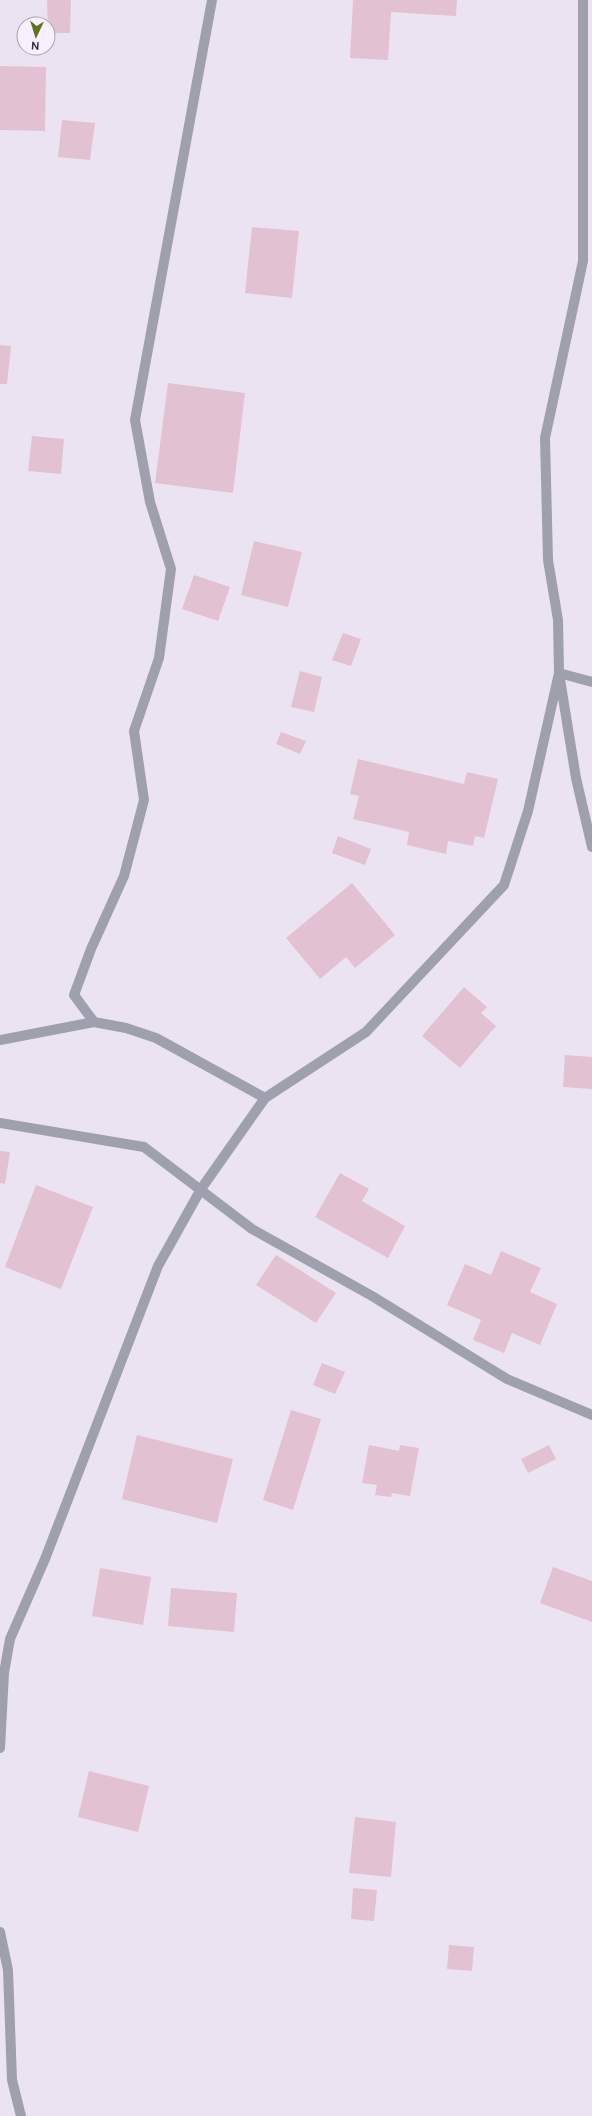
<svg xmlns="http://www.w3.org/2000/svg" width="592" height="2116" font-family="'DM Sans',sans-serif">
	<style>
		.building { fill: #e2c1d2 }
		.lines { fill: none; stroke-linecap: round; stroke-linejoin: round }
		.minor { stroke: #9ea0ad; stroke-width: 10 }
	</style>
	<rect width="100%" height="100%" fill="#ece3f2"/>
	<path class="building" d="M 47,0 L 71,0 L 70,33 L 48,33 Z
		M 353,0 L 457,0 L 456,16 L 391,12 L 388,60 L 350,58 Z
		M 0,66 L 46,67 L 45,131 L 0,130 Z
		M 62,120 L 95,123 L 90,160 L 58,157 Z
		M 252,227 L 299,231 L 292,298 L 245,293 Z
		M 0,345 L 11,346 L 7,384 L 0,384 Z
		M 168,383 L 245,393 L 233,493 L 155,483 Z
		M 32,436 L 64,439 L 61,474 L 28,471 Z
		M 254,541 L 302,552 L 288,607 L 241,595 Z
		M 194,575 L 230,587 L 218,621 L 182,609 Z
		M 343,633 L 361,639 L 351,666 L 332,660 Z
		M 300,671 L 322,677 L 314,712 L 291,707 Z
		M 281,732 L 306,741 L 300,754 L 276,744 Z
		M 358,759 L 464,784 L 467,772 L 498,779 L 484,838 L 475,836 L 473,846 L 448,841 L 446,854 L 407,845 L 409,832 L 353,819 L 359,796 L 350,794 Z
		M 338,836 L 371,849 L 365,865 L 332,853 Z
		M 352,883 L 395,935 L 355,968 L 346,957 L 320,979 L 286,938 Z
		M 464,987 L 487,1007 L 481,1013 L 496,1026 L 460,1068 L 422,1036 Z
		M 565,1055 L 592,1057 L 592,1089 L 563,1087 Z
		M 0,1151 L 10,1152 L 5,1184 L 0,1183 Z
		M 340,1173 L 369,1189 L 362,1201 L 405,1226 L 388,1258 L 315,1217 Z
		M 36,1185 L 93,1207 L 61,1289 L 5,1267 Z
		M 501,1251 L 541,1268 L 530,1292 L 557,1304 L 540,1345 L 512,1333 L 504,1353 L 473,1340 L 481,1320 L 447,1305 L 465,1264 L 491,1275 Z
		M 276,1255 L 336,1293 L 316,1323 L 256,1285 Z
		M 322,1363 L 345,1372 L 335,1394 L 313,1385 Z
		M 291,1410 L 321,1419 L 293,1510 L 263,1500 Z
		M 137,1435 L 233,1459 L 217,1523 L 122,1499 Z
		M 369,1445 L 399,1451 L 400,1445 L 419,1448 L 410,1496 L 392,1493 L 391,1497 L 375,1495 L 377,1485 L 362,1483 Z
		M 549,1445 L 556,1459 L 528,1473 L 521,1459 Z
		M 553,1567 L 592,1581 L 592,1622 L 540,1603 Z
		M 100,1568 L 151,1577 L 143,1625 L 92,1616 Z
		M 171,1588 L 237,1593 L 234,1632 L 168,1626 Z
		M 89,1771 L 149,1786 L 138,1832 L 78,1817 Z
		M 355,1817 L 396,1822 L 391,1877 L 349,1873 Z
		M 353,1888 L 377,1890 L 374,1921 L 351,1919 Z
		M 449,1945 L 474,1947 L 472,1971 L 447,1969 Z"/>
	<g class="lines">
		<path class="minor" d="M 583,0 L 583,261 L 545,438 L 548,560 L 558,620 L 559,673 L 576,778 L 592,847
			M 94,1022 L 74,995 L 91,949 L 124,876 L 144,800 L 134,731 L 159,658 L 171,569 L 150,502 L 135,420 L 212,0
			M 0,1040 L 94,1022 L 126,1028 L 156,1038 L 265,1098
			M 0,1123 L 144,1147 L 252,1229 L 372,1296 L 507,1379 L 592,1415
			M 0,1748 L 4,1673 L 10,1639 L 45,1559 L 158,1266 L 201,1189 L 265,1098 L 366,1032 L 504,885 L 528,811 L 559,673 L 592,682
			M 0,1932 L 8,1970 L 12,2080 L 21,2116"/>
	</g>
	<g transform="translate(36 36) rotate(184)"><circle r="19" fill="#f9f0ff" stroke="#a9a3ae"/>
	<path d="M0-3L7 15L0 10L-7 15Z" fill="#5f7221"/>
	<text y="-6" font-size="11" font-weight="bold" text-anchor="middle" fill="#322f34">N</text>
	</g>
</svg>
